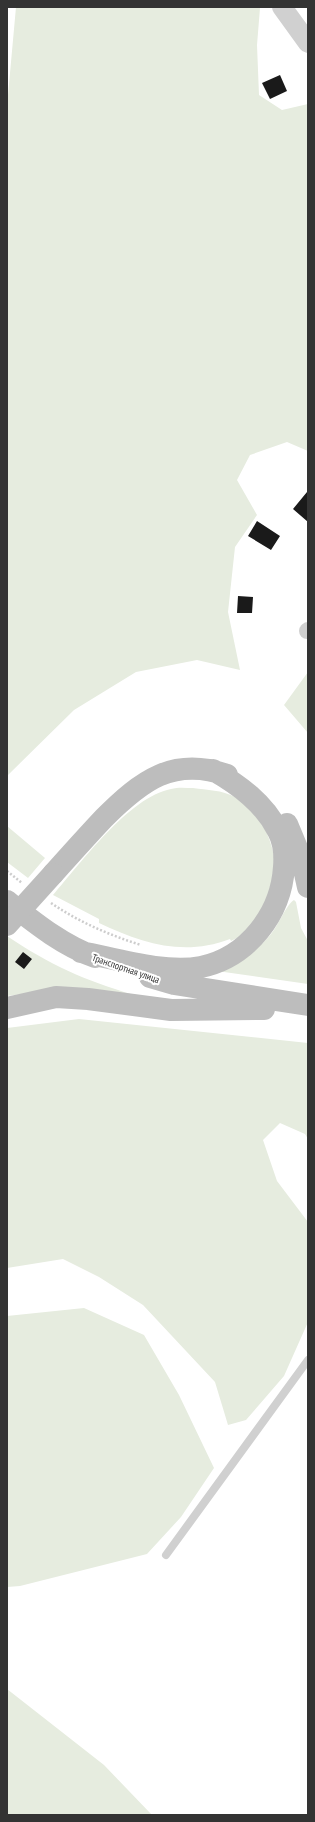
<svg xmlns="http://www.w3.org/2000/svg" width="315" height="1822" font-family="'PT Sans Narrow',sans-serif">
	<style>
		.green { fill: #e6ecdf }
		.building { fill: #1a1a1a }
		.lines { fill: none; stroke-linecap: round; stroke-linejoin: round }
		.path { stroke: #cdcdcd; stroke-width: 2.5; stroke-dasharray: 2 2; stroke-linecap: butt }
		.service { stroke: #d0d0d0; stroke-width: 8 }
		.minor { stroke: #d0d0d0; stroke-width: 16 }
		.tertiary { stroke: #d0d0d0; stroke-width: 20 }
		.secondary { stroke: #bdbdbd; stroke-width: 22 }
		.secondary-bridge { stroke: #bdbdbd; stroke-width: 22 }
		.labels { text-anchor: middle; stroke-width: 4; stroke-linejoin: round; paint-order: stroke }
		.street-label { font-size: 10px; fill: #333; stroke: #fff }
	</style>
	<rect width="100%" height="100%" fill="#fff"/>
	<path class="green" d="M 16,7 L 260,8 L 257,45 L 259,95 L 282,110 L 308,104 L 308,451 L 287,442 L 250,455 L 237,480 L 257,515 L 235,547 L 228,612 L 240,670 L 197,660 L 136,672 L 74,710 L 7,776 L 7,106 Z
		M 308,672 L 308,733 L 284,705 Z
		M 193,788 C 207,790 222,790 235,797 C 265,812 284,862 271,893 C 268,901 253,927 247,932 C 242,936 236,938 231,941 L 230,939 C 183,957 142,943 99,923 L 99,919 L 53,895 C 81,863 129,797 171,789 C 178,787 186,788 193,788 Z
		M 7,826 L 45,858 L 28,878 L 7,862 Z
		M 294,900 L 296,902 L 301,928 L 308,941 L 308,984 L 217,971 C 236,961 257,952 271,934 C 278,926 286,905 294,900 Z
		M 7,936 C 50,965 84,980 134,995 L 53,990 L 7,996 Z
		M 79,1019 L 308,1043 L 308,1139 L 305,1134 L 280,1123 L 263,1140 L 277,1181 L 308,1222 L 308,1322 L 284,1376 L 246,1420 L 228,1425 L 215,1382 L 143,1305 L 99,1277 L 63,1259 L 7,1268 L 7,1028 Z
		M 84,1308 L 144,1335 L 179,1395 L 214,1468 L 181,1517 L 147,1554 L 20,1586 L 7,1587 L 7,1316 Z
		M 7,1689 L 104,1765 L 152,1815 L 7,1815 Z"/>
	<path class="building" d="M 280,75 L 287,91 L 270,99 L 262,83 Z
		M 307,492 L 308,493 L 308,522 L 293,509 Z
		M 257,521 L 280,536 L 271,550 L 248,536 Z
		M 238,596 L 253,597 L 252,613 L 237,613 Z
		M 23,952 L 32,959 L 24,969 L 15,962 Z"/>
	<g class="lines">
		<path class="path" d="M 7,871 L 22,883
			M 51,903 C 79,922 109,935 141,945"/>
		<path class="service" d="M 166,1555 L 308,1360"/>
		<path class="minor" d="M 307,631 L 308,630"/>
		<path class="tertiary" d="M 282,7 L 308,43"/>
		<path class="secondary" d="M 287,824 L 302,860 L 308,887
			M 53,874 C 70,855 87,836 104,818 C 141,781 173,756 227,775
			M 7,901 C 35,923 62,945 95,957
			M 81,952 C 117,959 165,974 201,967 C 248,957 281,914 284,867 C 285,855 284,842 278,831 C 264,803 239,785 213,770
			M 150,977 L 174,984 L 308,1005
			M 7,1008 L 56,997 L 88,999 L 171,1010 L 264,1009"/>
		<path class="secondary-bridge" d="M 7,925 L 53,874"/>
	</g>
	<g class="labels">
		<g class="street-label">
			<text transform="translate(126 968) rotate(19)" y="4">Транспортная улица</text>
		</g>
	</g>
	<rect width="315" height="1822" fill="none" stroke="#333333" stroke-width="16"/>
</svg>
